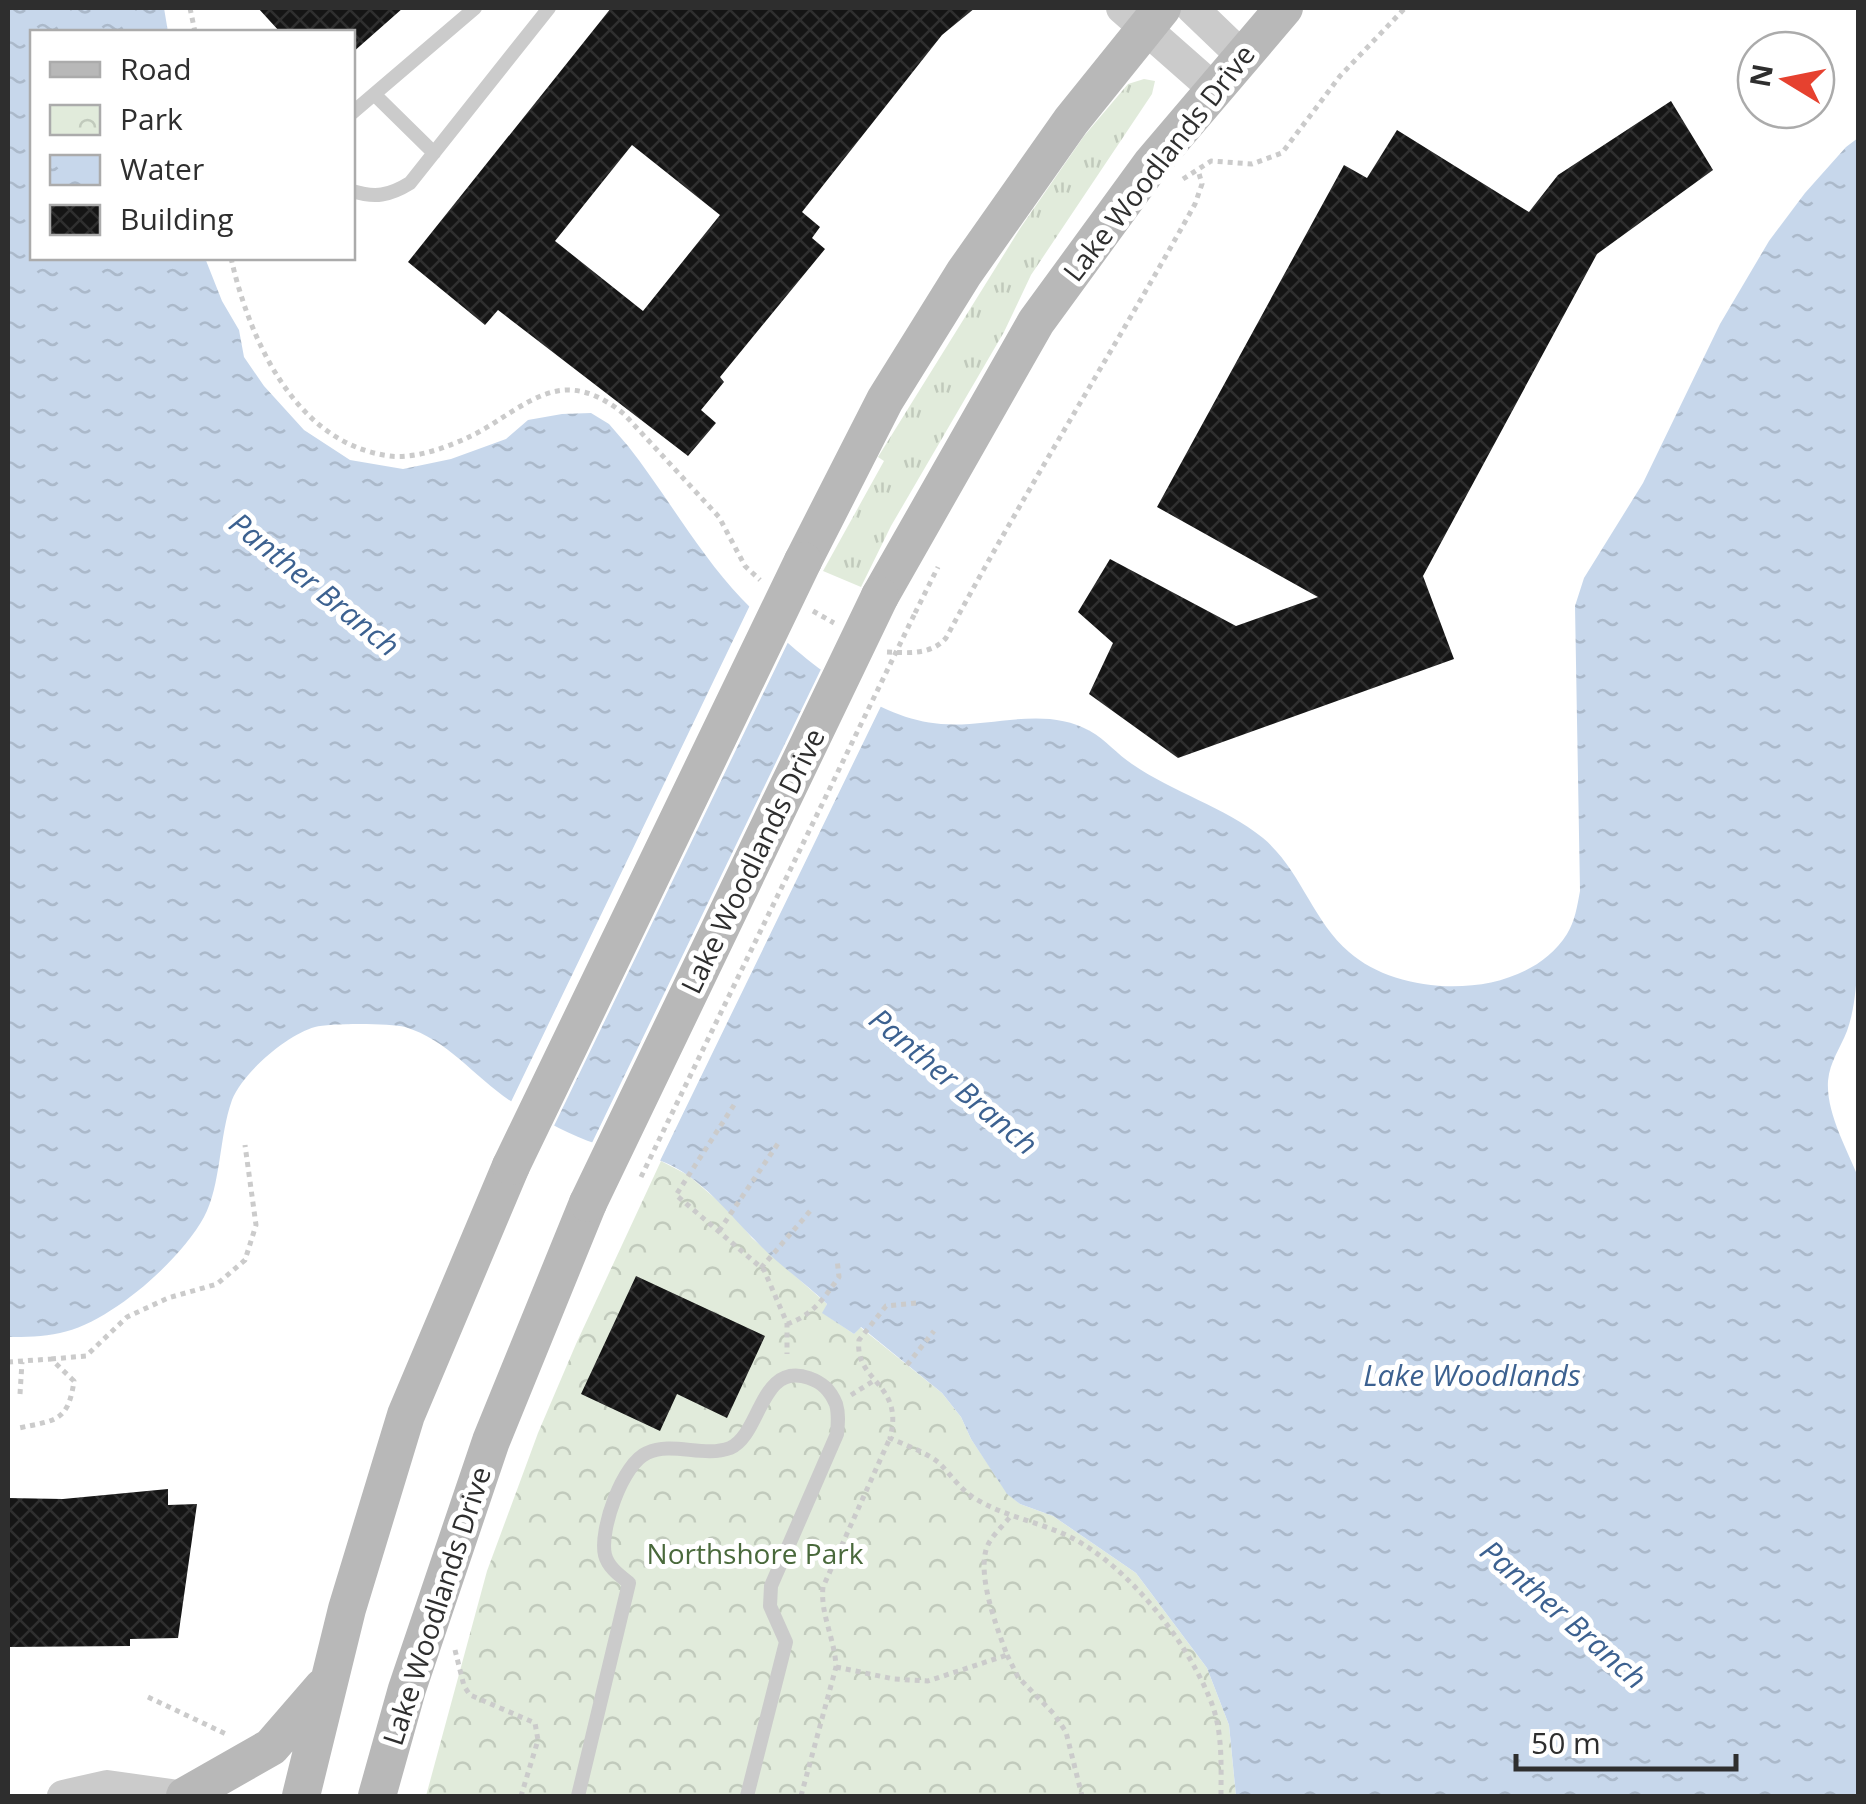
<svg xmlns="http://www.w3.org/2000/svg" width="1866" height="1804" font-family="'Open Sans',sans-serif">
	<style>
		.grass { fill: url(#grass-tufts) }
		.park { fill: url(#park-crowns) }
		.water { fill: url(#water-ripples) }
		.pier { fill: #fff }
		.building { fill: url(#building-cross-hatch); fill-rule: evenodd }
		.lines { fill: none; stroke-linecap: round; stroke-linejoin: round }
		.path { stroke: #cbcbcb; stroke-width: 5; stroke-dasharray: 5 5; stroke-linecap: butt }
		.service { stroke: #cbcbcb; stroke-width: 14 }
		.tertiary { stroke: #cbcbcb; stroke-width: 32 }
		.secondary { stroke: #b8b8b8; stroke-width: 38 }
		.path-bridge { stroke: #cbcbcb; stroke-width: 5; stroke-dasharray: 5 5; stroke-linecap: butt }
		.secondary-bridge { stroke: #b8b8b8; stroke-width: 38 }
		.labels { text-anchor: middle; stroke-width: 10; stroke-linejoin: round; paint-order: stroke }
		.street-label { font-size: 28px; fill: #2e2e2e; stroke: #fff }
		.park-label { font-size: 28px; fill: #49693b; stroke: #fff }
		.water-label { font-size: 30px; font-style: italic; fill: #3c6190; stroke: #fff }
	</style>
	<defs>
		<pattern id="grass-tufts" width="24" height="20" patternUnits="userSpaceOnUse" patternTransform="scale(2.5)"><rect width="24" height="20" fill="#e1ebdb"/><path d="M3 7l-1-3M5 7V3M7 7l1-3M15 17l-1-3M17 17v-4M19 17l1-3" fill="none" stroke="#c1cabc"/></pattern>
		<pattern id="park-crowns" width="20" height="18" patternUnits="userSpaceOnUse" patternTransform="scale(2.5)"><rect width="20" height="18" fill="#e1ebdb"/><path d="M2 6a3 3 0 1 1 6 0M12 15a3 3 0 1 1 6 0" fill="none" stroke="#c1cabc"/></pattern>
		<pattern id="water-ripples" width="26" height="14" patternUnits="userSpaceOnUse" patternTransform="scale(2.5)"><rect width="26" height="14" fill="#c7d7eb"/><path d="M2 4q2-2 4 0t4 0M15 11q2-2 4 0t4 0" fill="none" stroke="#abb9ca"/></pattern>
		<pattern id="building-cross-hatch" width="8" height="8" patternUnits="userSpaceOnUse" patternTransform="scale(2.5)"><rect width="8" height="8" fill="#151515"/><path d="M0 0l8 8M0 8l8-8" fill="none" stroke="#2f2f2f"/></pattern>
	</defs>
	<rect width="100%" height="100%" fill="#fff"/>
	<path class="grass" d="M 1144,79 L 1155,81 L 1152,94 L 1031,275 L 1004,332 L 891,526 L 861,587 L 823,571 L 884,461 L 878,457 L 1021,227 L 1084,136 L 1128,84 Z"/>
	<path class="park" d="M 661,1161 L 688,1175 L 731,1212 L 752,1238 L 827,1304 L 823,1313 L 854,1334 L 860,1327 L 942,1393 L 961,1417 L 971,1439 L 1008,1494 L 1020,1504 L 1053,1516 L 1136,1573 L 1207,1668 L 1229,1725 L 1236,1796 L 426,1796 L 487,1571 L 538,1433 L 576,1344 Z"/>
	<path class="water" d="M 8,8 L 164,8 L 168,32 L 32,32 L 32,258 L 205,258 L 222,301 L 239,330 L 244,357 L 264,386 L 304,430 L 350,460 L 403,469 L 451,459 L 506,439 L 528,420 L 562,414 L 591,413 L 609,424 L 628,446 C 665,493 700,555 741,598 C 789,648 869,719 941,724 C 991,728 1044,705 1090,731 C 1106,740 1117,754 1132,764 C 1174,793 1223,806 1263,838 C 1301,870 1312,920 1349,952 C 1403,1000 1525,1001 1567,934 C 1575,921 1577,907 1580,891 L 1575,606 L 1584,578 L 1643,483 L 1720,324 L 1769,241 L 1805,193 L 1846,147 L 1858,138 L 1858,962 C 1856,985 1855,1009 1847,1031 C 1840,1049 1830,1061 1828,1081 C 1826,1113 1847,1149 1858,1177 L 1858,1796 L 1236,1796 L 1229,1725 L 1207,1668 L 1136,1573 L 1053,1516 L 1020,1504 L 1007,1494 L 971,1439 L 961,1417 L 942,1393 L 861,1327 L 854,1334 L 822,1313 L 827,1304 C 803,1281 776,1263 754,1239 C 730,1215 707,1185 676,1168 C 652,1154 623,1153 597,1144 C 571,1136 546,1121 522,1108 C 480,1085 452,1041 405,1027 C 390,1023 329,1023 315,1027 C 287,1035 243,1072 232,1100 C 219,1136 221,1186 204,1217 C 180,1261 110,1323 60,1333 C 43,1337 25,1337 8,1337 Z"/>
	<path class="pier" d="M 752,601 L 791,636 L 552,1130 L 509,1106 Z
		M 823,665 L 842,682 L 883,702 L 658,1165 L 590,1147 Z"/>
	<path class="building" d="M 258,8 L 403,8 L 352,53 L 352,32 L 280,32 Z
		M 611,8 L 975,8 L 942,35 L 802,212 L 820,227 L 812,238 L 825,249 L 720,377 L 724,382 L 701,410 L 716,423 L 688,456 L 498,310 L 485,325 L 408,262 ZM 632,145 L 720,215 L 643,311 L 555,241 Z
		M 1671,101 L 1713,170 L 1597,254 L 1423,576 L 1454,659 L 1178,758 L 1089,694 L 1113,643 L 1078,612 L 1110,559 L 1236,626 L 1318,597 L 1157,507 L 1344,165 L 1367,178 L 1397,130 L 1529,212 L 1558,175 Z
		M 636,1276 L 765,1336 L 727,1418 L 677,1394 L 660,1431 L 581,1394 Z
		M 168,1489 L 168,1505 L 197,1504 L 178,1638 L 130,1639 L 130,1646 L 8,1647 L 8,1498 L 63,1499 Z"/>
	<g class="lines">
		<path class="path" d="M 190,8 L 195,32
			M 1183,179 L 1211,161 L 1252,164 L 1282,153 L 1340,76 L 1405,8
			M 231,258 C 249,338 295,444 390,456 C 416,459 448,447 471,436 C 501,422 534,390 568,390 C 589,390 608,401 624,414 L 719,517 L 745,566 L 760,580
			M 813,611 L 834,623
			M 915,613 L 938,567
			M 887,652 C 909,653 931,655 946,638 C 1025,491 1114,350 1195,204 L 1202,184 L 1198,170
			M 734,1105 L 676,1195 L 764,1270 L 787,1323 L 787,1354
			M 719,1231 L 779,1142
			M 761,1268 L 811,1210
			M 916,1303 L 886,1306 L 859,1340 C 854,1382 905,1383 890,1438 C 905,1445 925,1452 938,1462 C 951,1474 960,1490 976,1499 C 1007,1518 1042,1522 1074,1539 C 1130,1569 1186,1640 1210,1699 C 1223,1730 1221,1764 1221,1796
			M 787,1324 C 813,1315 824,1298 839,1277 L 837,1259
			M 51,1359 L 86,1356 L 127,1317 L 168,1298 L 217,1284 L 245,1260 L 256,1225 L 245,1145
			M 8,1362 L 51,1359 L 74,1381 C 68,1422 56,1420 19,1428
			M 907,1365 L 934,1331
			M 20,1394 L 22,1362
			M 851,1395 L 875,1380
			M 455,1650 L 464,1686 L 470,1695 L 535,1723 L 538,1740 L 521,1796
			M 1007,1655 L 1018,1677 L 1054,1714 L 1066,1732 L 1082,1796
			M 836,1667 L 894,1679 L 928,1681 L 1007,1655 C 997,1628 978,1579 986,1550 C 989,1538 1002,1527 1010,1517
			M 148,1697 L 226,1734
			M 801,1796 L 836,1667 C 835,1639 820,1614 823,1587 L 890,1438"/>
		<path class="service" d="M 375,95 L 434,153
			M 352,113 L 475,8
			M 352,191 C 375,198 389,196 410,183 L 549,8
			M 578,1796 L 629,1583 C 619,1575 608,1567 605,1555 C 599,1530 623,1463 647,1453 C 673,1441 703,1458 730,1448 C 761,1435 760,1361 809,1378 C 823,1383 830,1390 836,1404 C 839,1414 838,1423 837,1434 L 771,1586 L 770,1606 L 786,1642 L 747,1796"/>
		<path class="tertiary" d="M 1122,8 L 1214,89
			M 1192,8 L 1241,55
			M 63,1796 L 107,1786 L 178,1796"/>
		<path class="secondary" d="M 803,561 L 885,400 L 964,273 L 1071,121 L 1162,8
			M 880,596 L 1036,322 L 1152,163 L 1284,8
			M 185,1796 L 271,1747 L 323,1687
			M 301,1796 L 347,1609 L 406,1415 L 511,1166
			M 377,1796 L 407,1689 L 491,1441 L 588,1203"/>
		<path class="path-bridge" d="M 641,1177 L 915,613"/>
		<path class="secondary-bridge" d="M 511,1166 L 803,561
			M 588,1203 L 880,596"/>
	</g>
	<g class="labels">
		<g class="street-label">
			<text transform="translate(1159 163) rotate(-52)" y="10">Lake Woodlands Drive</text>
			<text transform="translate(753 861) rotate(-64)" y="10">Lake Woodlands Drive</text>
			<text transform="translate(437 1606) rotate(-72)" y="10">Lake Woodlands Drive</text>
		</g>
		<g class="park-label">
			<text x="755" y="1564">Northshore Park</text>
		</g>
		<g class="water-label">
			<text transform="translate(314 585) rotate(39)" y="10">Panther Branch</text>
			<text transform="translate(953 1082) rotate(40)" y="10">Panther Branch</text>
			<text x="1472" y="1386">Lake Woodlands</text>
			<text transform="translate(1563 1615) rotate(41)" y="10">Panther Branch</text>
		</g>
	</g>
	<rect width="1866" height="1804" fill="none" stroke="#2e2e2e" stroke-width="20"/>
	<rect x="30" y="30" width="325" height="230" fill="#ffffff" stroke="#ababab" stroke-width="2.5"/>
	<rect x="50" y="62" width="50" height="15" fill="#b8b8b8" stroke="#ababab" stroke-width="2.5"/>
	<text x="120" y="80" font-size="30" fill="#2e2e2e">Road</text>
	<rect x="50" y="105" width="50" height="30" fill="url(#park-crowns)" stroke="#ababab" stroke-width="2.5"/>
	<text x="120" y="130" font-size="30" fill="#2e2e2e">Park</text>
	<rect x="50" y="155" width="50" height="30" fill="url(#water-ripples)" stroke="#ababab" stroke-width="2.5"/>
	<text x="120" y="180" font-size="30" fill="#2e2e2e">Water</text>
	<rect x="50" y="205" width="50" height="30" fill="url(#building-cross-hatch)" stroke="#ababab" stroke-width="2.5"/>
	<text x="120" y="230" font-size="30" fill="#2e2e2e">Building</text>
	<g transform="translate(1786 80) rotate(280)"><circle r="48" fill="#ffffff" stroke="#ababab" stroke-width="2.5"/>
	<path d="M0-8L18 38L0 25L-18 38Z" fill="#e6412f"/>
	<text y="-15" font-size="28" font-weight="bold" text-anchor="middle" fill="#2e2e2e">N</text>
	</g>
	<path d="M1516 1754v15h220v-15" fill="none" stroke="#2e2e2e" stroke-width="5"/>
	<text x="1531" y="1754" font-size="30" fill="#2e2e2e" stroke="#ffffff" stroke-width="8" paint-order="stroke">50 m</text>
</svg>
